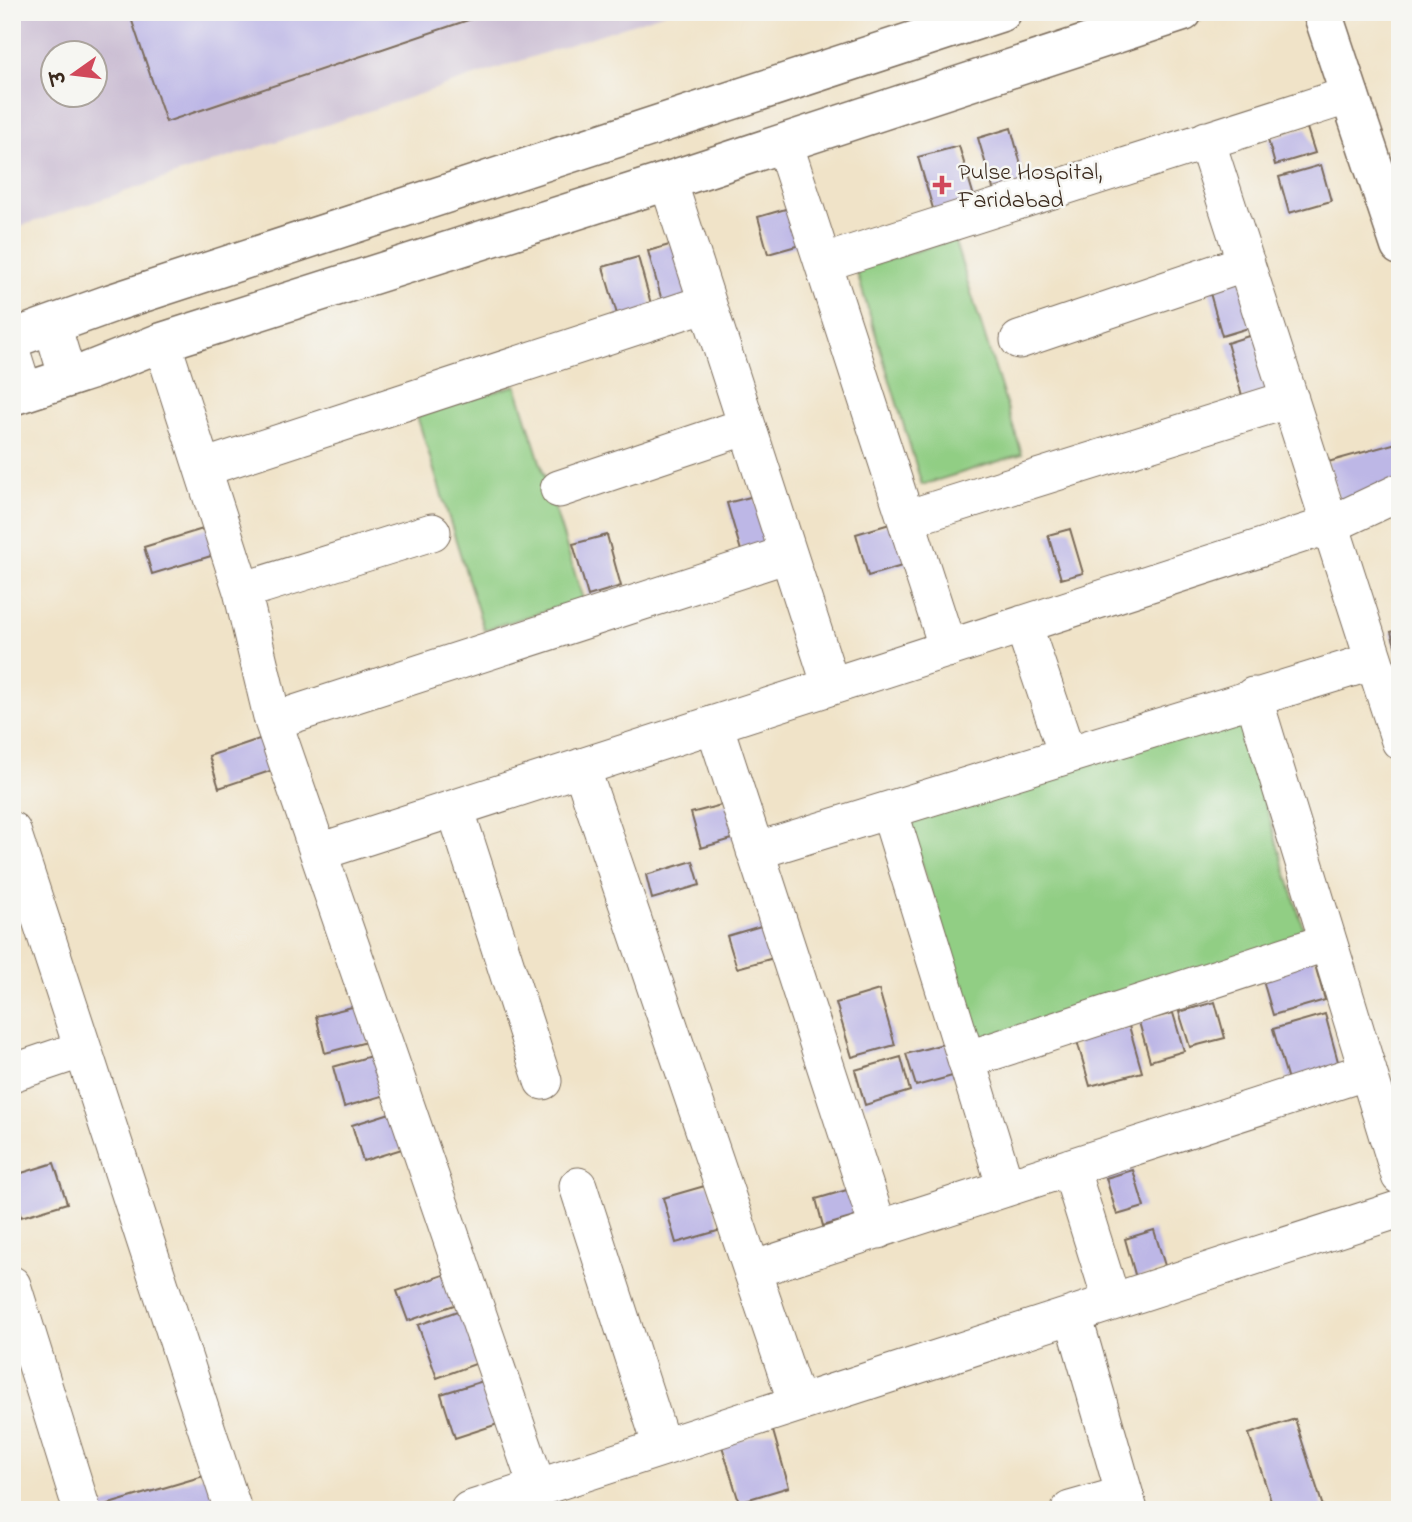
<svg xmlns="http://www.w3.org/2000/svg" width="1412" height="1522" font-family="'Indie Flower','Playpen Sans Deva',sans-serif">
	<style>
		.industrial { fill: #ccbfd4; fill-rule: evenodd }
		.green { fill: #91ce84; stroke: #667c51; stroke-width: 2 }
		.building { fill: #bdb7e6 }
		.lines { fill: none; stroke-linecap: round; stroke-linejoin: round }
		.street-casing { stroke: #7a6b5a; stroke-width: 39 }
		.secondary-casing { stroke: #7a6b5a; stroke-width: 41 }
		.street { stroke: #fff; stroke-width: 37 }
		.secondary { stroke: #fff; stroke-width: 38 }
		.poi-dot { fill: #d1495b; stroke: #f6f6f2; stroke-width: 2.5 }
		.labels { text-anchor: middle; stroke-width: 5; stroke-linejoin: round; paint-order: stroke }
		.poi-label { font-size: 24px; fill: #3b2a1e; stroke: #f6f6f2; text-anchor: start }
	</style>
	<rect width="100%" height="100%" fill="#f6f6f2"/>
	<filter id="ink" filterUnits="userSpaceOnUse"><feTurbulence type="fractalNoise" baseFrequency=".0143" numOctaves="2"/><feDisplacementMap in="SourceGraphic" scale="14" xChannelSelector="R" yChannelSelector="G"/><feConvolveMatrix kernelMatrix="1 2 1 2 8 2 1 2 1" color-interpolation-filters="sRGB"/></filter>
	<filter id="wash" filterUnits="userSpaceOnUse"><feTurbulence type="fractalNoise" baseFrequency=".00686" numOctaves="4" result="noise"/><feDisplacementMap in="SourceGraphic" scale="28" xChannelSelector="R" yChannelSelector="G"/><feGaussianBlur stdDeviation="1.57" result="paint"/><feColorMatrix in="noise" values="0 0 0 0 0 0 0 0 0 0 0 0 0 0 0 0 0 1.4 0 .05"/><feComposite in="paint" operator="in"/></filter>
	<g filter="url(#wash)">
		<rect width="100%" height="100%" fill="#f0e3c8"/>
		<path class="industrial" d="M 12,12 L 668,12 L 12,229 ZM 52,52 L 94,52 L 94,94 L 52,94 Z"/>
		<path class="green" d="M 954,239 L 1022,454 L 922,485 L 856,270 Z
			M 516,385 L 583,599 L 484,630 L 417,416 Z
			M 1238,716 L 1306,937 L 976,1040 L 908,819 Z"/>
		<g id="blocks">
			<path class="building" d="M 129,12 L 489,12 L 489,13 L 166,122 Z
				M 1011,128 L 1026,183 L 994,192 L 978,138 Z
				M 1307,128 L 1315,153 L 1275,165 L 1268,140 Z
				M 959,146 L 975,200 L 934,212 L 918,157 Z
				M 1321,165 L 1331,201 L 1289,213 L 1279,177 Z
				M 796,206 L 807,243 L 768,254 L 758,217 Z
				M 680,242 L 696,299 L 664,308 L 648,251 Z
				M 638,257 L 653,311 L 619,321 L 603,267 Z
				M 1241,277 L 1255,326 L 1222,336 L 1208,286 Z
				M 1258,333 L 1275,390 L 1243,399 L 1227,343 Z
				M 1400,442 L 1400,487 L 1340,504 L 1328,462 Z
				M 754,496 L 768,547 L 742,554 L 727,503 Z
				M 900,521 L 912,563 L 868,576 L 856,534 Z
				M 216,525 L 224,552 L 152,574 L 144,547 Z
				M 1070,529 L 1083,573 L 1061,579 L 1048,535 Z
				M 607,535 L 621,586 L 588,596 L 573,544 Z
				M 1400,629 L 1400,658 L 1399,658 L 1391,632 Z
				M 274,734 L 285,766 L 219,788 L 209,756 Z
				M 729,803 L 739,837 L 701,848 L 691,813 Z
				M 693,861 L 700,885 L 652,899 L 646,875 Z
				M 771,923 L 781,956 L 737,968 L 727,936 Z
				M 1311,951 L 1325,1000 L 1273,1015 L 1259,967 Z
				M 879,990 L 895,1045 L 852,1057 L 836,1003 Z
				M 1215,1002 L 1225,1038 L 1190,1047 L 1179,1012 Z
				M 368,1003 L 378,1039 L 325,1053 L 316,1016 Z
				M 1173,1013 L 1184,1051 L 1150,1061 L 1139,1022 Z
				M 1325,1014 L 1339,1065 L 1288,1080 L 1273,1029 Z
				M 1129,1026 L 1142,1072 L 1090,1086 L 1077,1041 Z
				M 947,1043 L 956,1075 L 916,1086 L 906,1054 Z
				M 385,1052 L 396,1092 L 344,1107 L 333,1067 Z
				M 901,1057 L 910,1091 L 865,1105 L 855,1070 Z
				M 406,1108 L 418,1144 L 363,1161 L 352,1125 Z
				M 54,1163 L 67,1203 L 21,1217 L 12,1189 L 12,1176 Z
				M 1133,1170 L 1144,1207 L 1117,1215 L 1106,1178 Z
				M 708,1185 L 721,1230 L 676,1243 L 663,1198 Z
				M 857,1187 L 865,1214 L 823,1226 L 816,1199 Z
				M 1154,1230 L 1166,1269 L 1136,1278 L 1125,1239 Z
				M 458,1270 L 469,1300 L 408,1321 L 397,1291 Z
				M 471,1306 L 489,1359 L 437,1378 L 418,1325 Z
				M 493,1378 L 507,1421 L 455,1438 L 441,1394 Z
				M 1295,1419 L 1324,1510 L 1274,1510 L 1249,1434 Z
				M 773,1431 L 789,1487 L 739,1502 L 722,1446 Z
				M 207,1475 L 218,1510 L 100,1510 L 99,1507 Z"/>
		</g>
	</g>
	<g filter="url(#ink)">
		<use href="#blocks" fill-opacity="0" stroke="#7a6b5a" stroke-width="2"/>
		<g class="lines">
			<defs>
				<path id="street" d="M 1206,140 L 1400,741
					M 784,143 L 948,649
					M 668,181 L 831,686
					M 823,263 L 1350,95
					M 52,325 L 68,378
					M 1019,340 L 1246,263
					M 162,342 L 242,591 L 273,721 L 538,1489
					M 12,354 L 24,392
					M 203,468 L 707,303
					M 559,489 L 747,426
					M 906,519 L 1290,399
					M 242,591 L 432,532
					M 1023,624 L 1067,754
					M 1253,696 L 1400,1176
					M 273,721 L 788,554
					M 714,724 L 879,1230
					M 581,767 L 797,1403
					M 455,808 L 543,1081
					M 889,810 L 1006,1188
					M 12,831 L 233,1510
					M 755,851 L 1374,661
					M 319,852 L 1330,525 L 1400,492
					M 966,1060 L 1328,942
					M 12,1073 L 83,1049
					M 1070,1167 L 1112,1302
					M 578,1186 L 662,1447
					M 752,1270 L 1368,1071
					M 12,1285 L 82,1510
					M 1073,1315 L 1129,1510
					M 469,1510 L 1400,1209
					M 1070,1510 L 1123,1495"/>
				<path id="secondary" d="M 1322,12 L 1400,246
					M 12,339 L 112,303 L 1002,12
					M 12,396 L 89,371 L 162,342 L 668,181 L 1183,12"/>
			</defs>
			<use href="#street" class="street-casing"/>
			<use href="#secondary" class="secondary-casing"/>
			<use href="#street" class="street"/>
			<use href="#secondary" class="secondary"/>
		</g>
	</g>
	<path class="poi-dot" d="M938.5 174.5h7v7h7v7h-7v7h-7v-7h-7v-7h7z"/>
	<g class="labels">
		<g class="poi-label">
			<text x="958" y="179">Pulse Hospital,<tspan x="958" dy="28">Faridabad</tspan></text>
		</g>
	</g>
	<rect width="1412" height="1522" fill="none" stroke="#f6f6f2" stroke-width="42"/>
	<g transform="translate(74 74) rotate(256)"><circle r="33" fill="#f6f6f2" stroke="#aba49d" stroke-width="2"/>
	<path d="M0-5L12 26L0 18L-12 26Z" fill="#d1495b"/>
	<text y="-10" font-size="19" font-weight="bold" text-anchor="middle" fill="#3b2a1e">उ</text>
	</g>
</svg>
